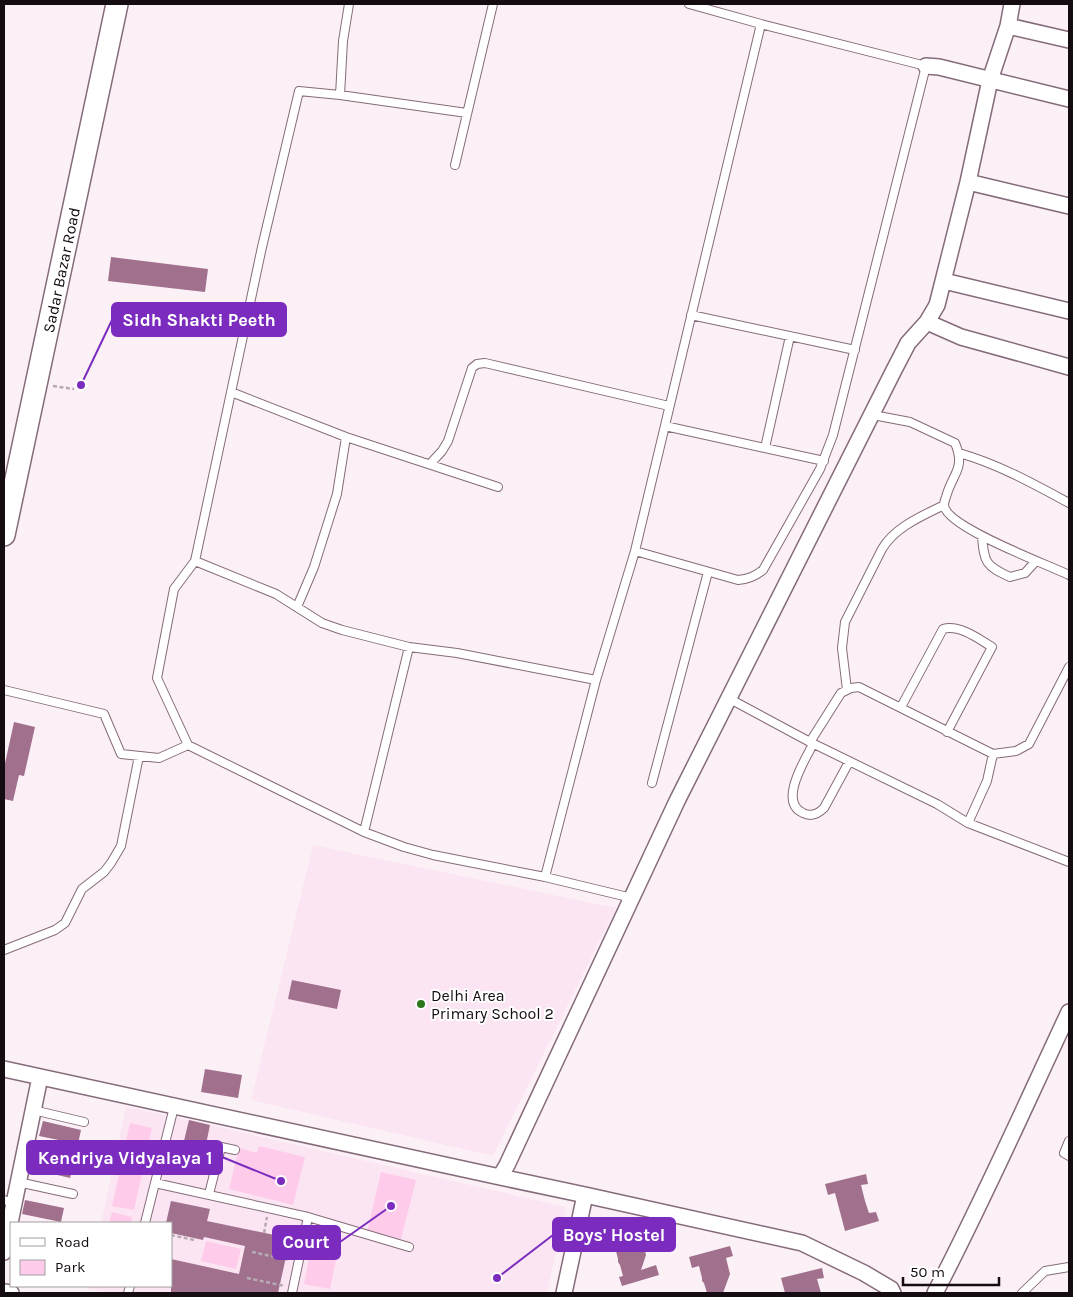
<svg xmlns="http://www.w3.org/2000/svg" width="1073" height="1297" font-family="Karla,sans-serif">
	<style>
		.built { fill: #fce5f2 }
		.green { fill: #feccea }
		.building { fill: #a0708d }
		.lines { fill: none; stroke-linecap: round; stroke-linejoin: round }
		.lane-casing { stroke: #856b7a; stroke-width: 10 }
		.street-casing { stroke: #856b7a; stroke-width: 18 }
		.secondary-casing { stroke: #856b7a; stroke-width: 24 }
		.path { stroke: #b6abb2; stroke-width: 2.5; stroke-dasharray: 4 2.5; stroke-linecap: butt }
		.lane { stroke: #fff; stroke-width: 8 }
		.street { stroke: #fff; stroke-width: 15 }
		.secondary { stroke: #fff; stroke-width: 21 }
		.poi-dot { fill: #2c761b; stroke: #fff; stroke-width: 2 }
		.labels { text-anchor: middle; stroke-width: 4; stroke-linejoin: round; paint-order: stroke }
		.street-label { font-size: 16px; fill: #150c12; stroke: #fff }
		.poi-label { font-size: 16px; fill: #150c12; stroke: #fff; text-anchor: start }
		.leader { fill: none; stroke: #7b2cbf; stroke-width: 2 }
		.callout-dot { fill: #7b2cbf; stroke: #fff; stroke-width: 2 }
		.callout { fill: #7b2cbf; stroke: #7b2cbf; stroke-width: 2 }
		.callout-label { font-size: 18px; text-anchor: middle; font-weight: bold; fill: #fff }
	</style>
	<rect width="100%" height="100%" fill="#fcf0f7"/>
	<path class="built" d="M 313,845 L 616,908 L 493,1156 L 251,1100 Z
		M 126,1107 L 189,1120 L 182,1149 L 204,1154 L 210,1125 L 566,1207 L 547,1293 L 108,1293 L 87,1289 L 88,1286 L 171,1286 L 171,1223 L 101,1223 Z"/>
	<path class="green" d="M 130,1123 L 152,1128 L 134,1210 L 112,1206 Z
		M 259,1146 L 305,1157 L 293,1205 L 229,1189 L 239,1148 L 257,1153 Z
		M 381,1172 L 416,1180 L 401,1239 L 367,1232 Z
		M 112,1212 L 132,1217 L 131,1223 L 109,1223 Z
		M 314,1231 L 341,1236 L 330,1289 L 304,1284 Z
		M 206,1241 L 241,1249 L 236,1269 L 201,1261 Z"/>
	<path class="building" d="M 111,257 L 208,269 L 205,292 L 108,281 Z
		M 14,722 L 35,727 L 24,776 L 19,775 L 13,801 L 4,799 L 4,768 Z
		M 292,980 L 341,990 L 337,1009 L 288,999 Z
		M 205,1069 L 242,1075 L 238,1098 L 201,1092 Z
		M 189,1120 L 210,1125 L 204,1154 L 182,1149 Z
		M 43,1121 L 81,1130 L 78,1144 L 39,1136 Z
		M 35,1155 L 74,1163 L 70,1178 L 32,1169 Z
		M 866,1174 L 868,1184 L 861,1185 L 865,1201 L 869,1213 L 876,1212 L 879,1221 L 845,1231 L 835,1193 L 828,1195 L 825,1184 Z
		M 25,1200 L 64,1208 L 61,1222 L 22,1214 Z
		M 171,1201 L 210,1209 L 207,1221 L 294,1239 L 290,1258 L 286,1257 L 278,1293 L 171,1293 L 171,1259 L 239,1274 L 245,1246 L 204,1237 L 203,1240 L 171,1233 L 171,1223 L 166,1223 Z
		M 646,1228 L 649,1237 L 642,1239 L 646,1255 L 641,1270 L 656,1265 L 659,1275 L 622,1286 L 619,1277 L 623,1276 L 620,1265 L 618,1262 L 618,1259 L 615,1247 L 608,1249 L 605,1238 Z
		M 730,1246 L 733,1256 L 726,1258 L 730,1274 L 723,1293 L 707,1293 L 704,1283 L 702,1281 L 702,1278 L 699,1266 L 692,1268 L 689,1257 Z
		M 822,1268 L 824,1278 L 817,1279 L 821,1293 L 785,1293 L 781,1278 Z"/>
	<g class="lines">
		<defs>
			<path id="lane" d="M 340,95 L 343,41 L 349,4
				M 467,113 L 340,95 L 299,91 L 262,247 L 195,561 L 276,594 L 322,623 L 342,630 L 409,647 L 457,653 L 596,680
				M 455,165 L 493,4
				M 691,315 L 855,350
				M 231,392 L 346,437 L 498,487
				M 873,415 L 910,422 L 955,443 C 966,469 952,474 946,497 C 945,500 944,502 944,505 C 945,527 1049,565 1069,575
				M 665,426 L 824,461
				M 765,448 L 790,336
				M 959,453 C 998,464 1034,484 1069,503
				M 430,464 L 442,451 L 448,441 L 472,368 L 477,364 L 485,363 L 669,406
				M 982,536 C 984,563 986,566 1010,577 L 1025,573 L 1036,561
				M 635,551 L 738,580 C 749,579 755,576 763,570 L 820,469 L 833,435 L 926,66 L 761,24 L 689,4
				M 297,607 L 314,567 L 337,494 L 346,437
				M 409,647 L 364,832 L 404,847 L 433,855 L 545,877
				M 4,690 L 104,714 L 121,754 L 159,758 L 188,745 L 364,832
				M 847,690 L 842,648 L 845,622 L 882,549 C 895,527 922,516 944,505
				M 730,699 L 810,742 L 937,804 L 968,823 L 1069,862
				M 901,707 L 943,629 C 959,624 979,639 992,647 L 947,732
				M 810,742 L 841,693 L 851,688 L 859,687 L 993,754 L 987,781 L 968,823
				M 813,744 C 805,760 778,802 803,813 C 811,817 818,814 824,808 L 849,762
				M 188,745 L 157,678 L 174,589 L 195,561
				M 993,754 L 1016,751 L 1029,744 L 1069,667
				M 652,783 L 708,572
				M 632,898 L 545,877 L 596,680 L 635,551 L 761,24
				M 4,950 L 55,930 L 65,923 L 82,889 L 104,872 L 111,863 L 121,846 L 139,756
				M 33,1110 L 84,1122
				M 1069,1141 L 1064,1153 L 1069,1156
				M 26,1144 L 77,1156
				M 18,1182 L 73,1194
				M 155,1183 L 308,1217 L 409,1247
				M 209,1194 L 221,1147 L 235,1150
				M 4,1200 L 14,1203
				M 145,1223 L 174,1107
				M 128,1293 L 130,1286
				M 292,1293 L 308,1217
				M 1022,1293 L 1045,1271 L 1069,1267"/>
			<path id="street" d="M 1008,26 L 1069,40
				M 926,66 L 939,67 L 1069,99
				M 968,182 L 1069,206
				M 944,281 L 1069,311
				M 927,322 L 961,337 L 1069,367
				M 4,1069 L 500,1177
				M 585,1195 L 802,1243 L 864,1273 L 891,1289 L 893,1293
				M 4,1252 L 40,1077
				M 4,1292 L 11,1293
				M 564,1293 L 585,1195 L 500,1177 L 507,1165 L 677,801 L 894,370 L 908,343 L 927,322 L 937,305 L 968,182 L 990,80 L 1008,26 L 1012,4
				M 935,1293 C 983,1201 1025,1106 1069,1012"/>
			<path id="secondary" d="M 4,535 L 117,4"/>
		</defs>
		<use href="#lane" class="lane-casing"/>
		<use href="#street" class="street-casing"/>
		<use href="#secondary" class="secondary-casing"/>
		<path class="path" d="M 53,386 L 74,389
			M 264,1233 L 267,1217
			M 171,1235 L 194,1240
			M 252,1252 L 290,1260
			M 247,1278 L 285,1286"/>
		<use href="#lane" class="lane"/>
		<use href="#street" class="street"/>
		<use href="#secondary" class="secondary"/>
	</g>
	<circle class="poi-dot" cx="421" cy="1004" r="5"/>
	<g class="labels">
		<g class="street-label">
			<text transform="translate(61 270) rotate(-78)" y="6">Sadar Bazar Road</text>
		</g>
		<g class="poi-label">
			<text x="431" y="1001">Delhi Area<tspan x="431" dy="18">Primary School 2</tspan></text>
		</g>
	</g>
	<path class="leader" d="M81 385L112 320M281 1181L222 1157M497 1278L553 1235M391 1206L340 1242"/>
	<g class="callout-dot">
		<circle cx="81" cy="385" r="5"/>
		<circle cx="281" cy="1181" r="5"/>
		<circle cx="497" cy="1278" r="5"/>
		<circle cx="391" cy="1206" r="5"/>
	</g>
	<g class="callout">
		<rect x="112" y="303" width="174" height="33" rx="5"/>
		<rect x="27" y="1141" width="195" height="33" rx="5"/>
		<rect x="553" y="1218" width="122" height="33" rx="5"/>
		<rect x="273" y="1226" width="67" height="33" rx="5"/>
	</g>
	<g class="callout-label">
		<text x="199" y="326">Sidh Shakti Peeth</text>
		<text x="125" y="1164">Kendriya Vidyalaya 1</text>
		<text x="614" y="1241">Boys' Hostel</text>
		<text x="306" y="1248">Court</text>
	</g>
	<rect width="1073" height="1297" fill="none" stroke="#150c12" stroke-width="10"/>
	<rect x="10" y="1222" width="162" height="65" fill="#ffffff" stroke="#a19ea0"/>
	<rect x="20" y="1238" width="25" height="8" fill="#ffffff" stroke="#a19ea0"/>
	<text x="55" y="1247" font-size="15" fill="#150c12">Road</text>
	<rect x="20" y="1260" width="25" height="15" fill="#feccea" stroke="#a19ea0"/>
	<text x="55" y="1272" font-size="15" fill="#150c12">Park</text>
	<path d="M903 1277v8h96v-8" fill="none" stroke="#150c12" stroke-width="2.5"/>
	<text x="910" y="1277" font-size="15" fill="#150c12" stroke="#ffffff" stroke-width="4" paint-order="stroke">50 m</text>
</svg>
